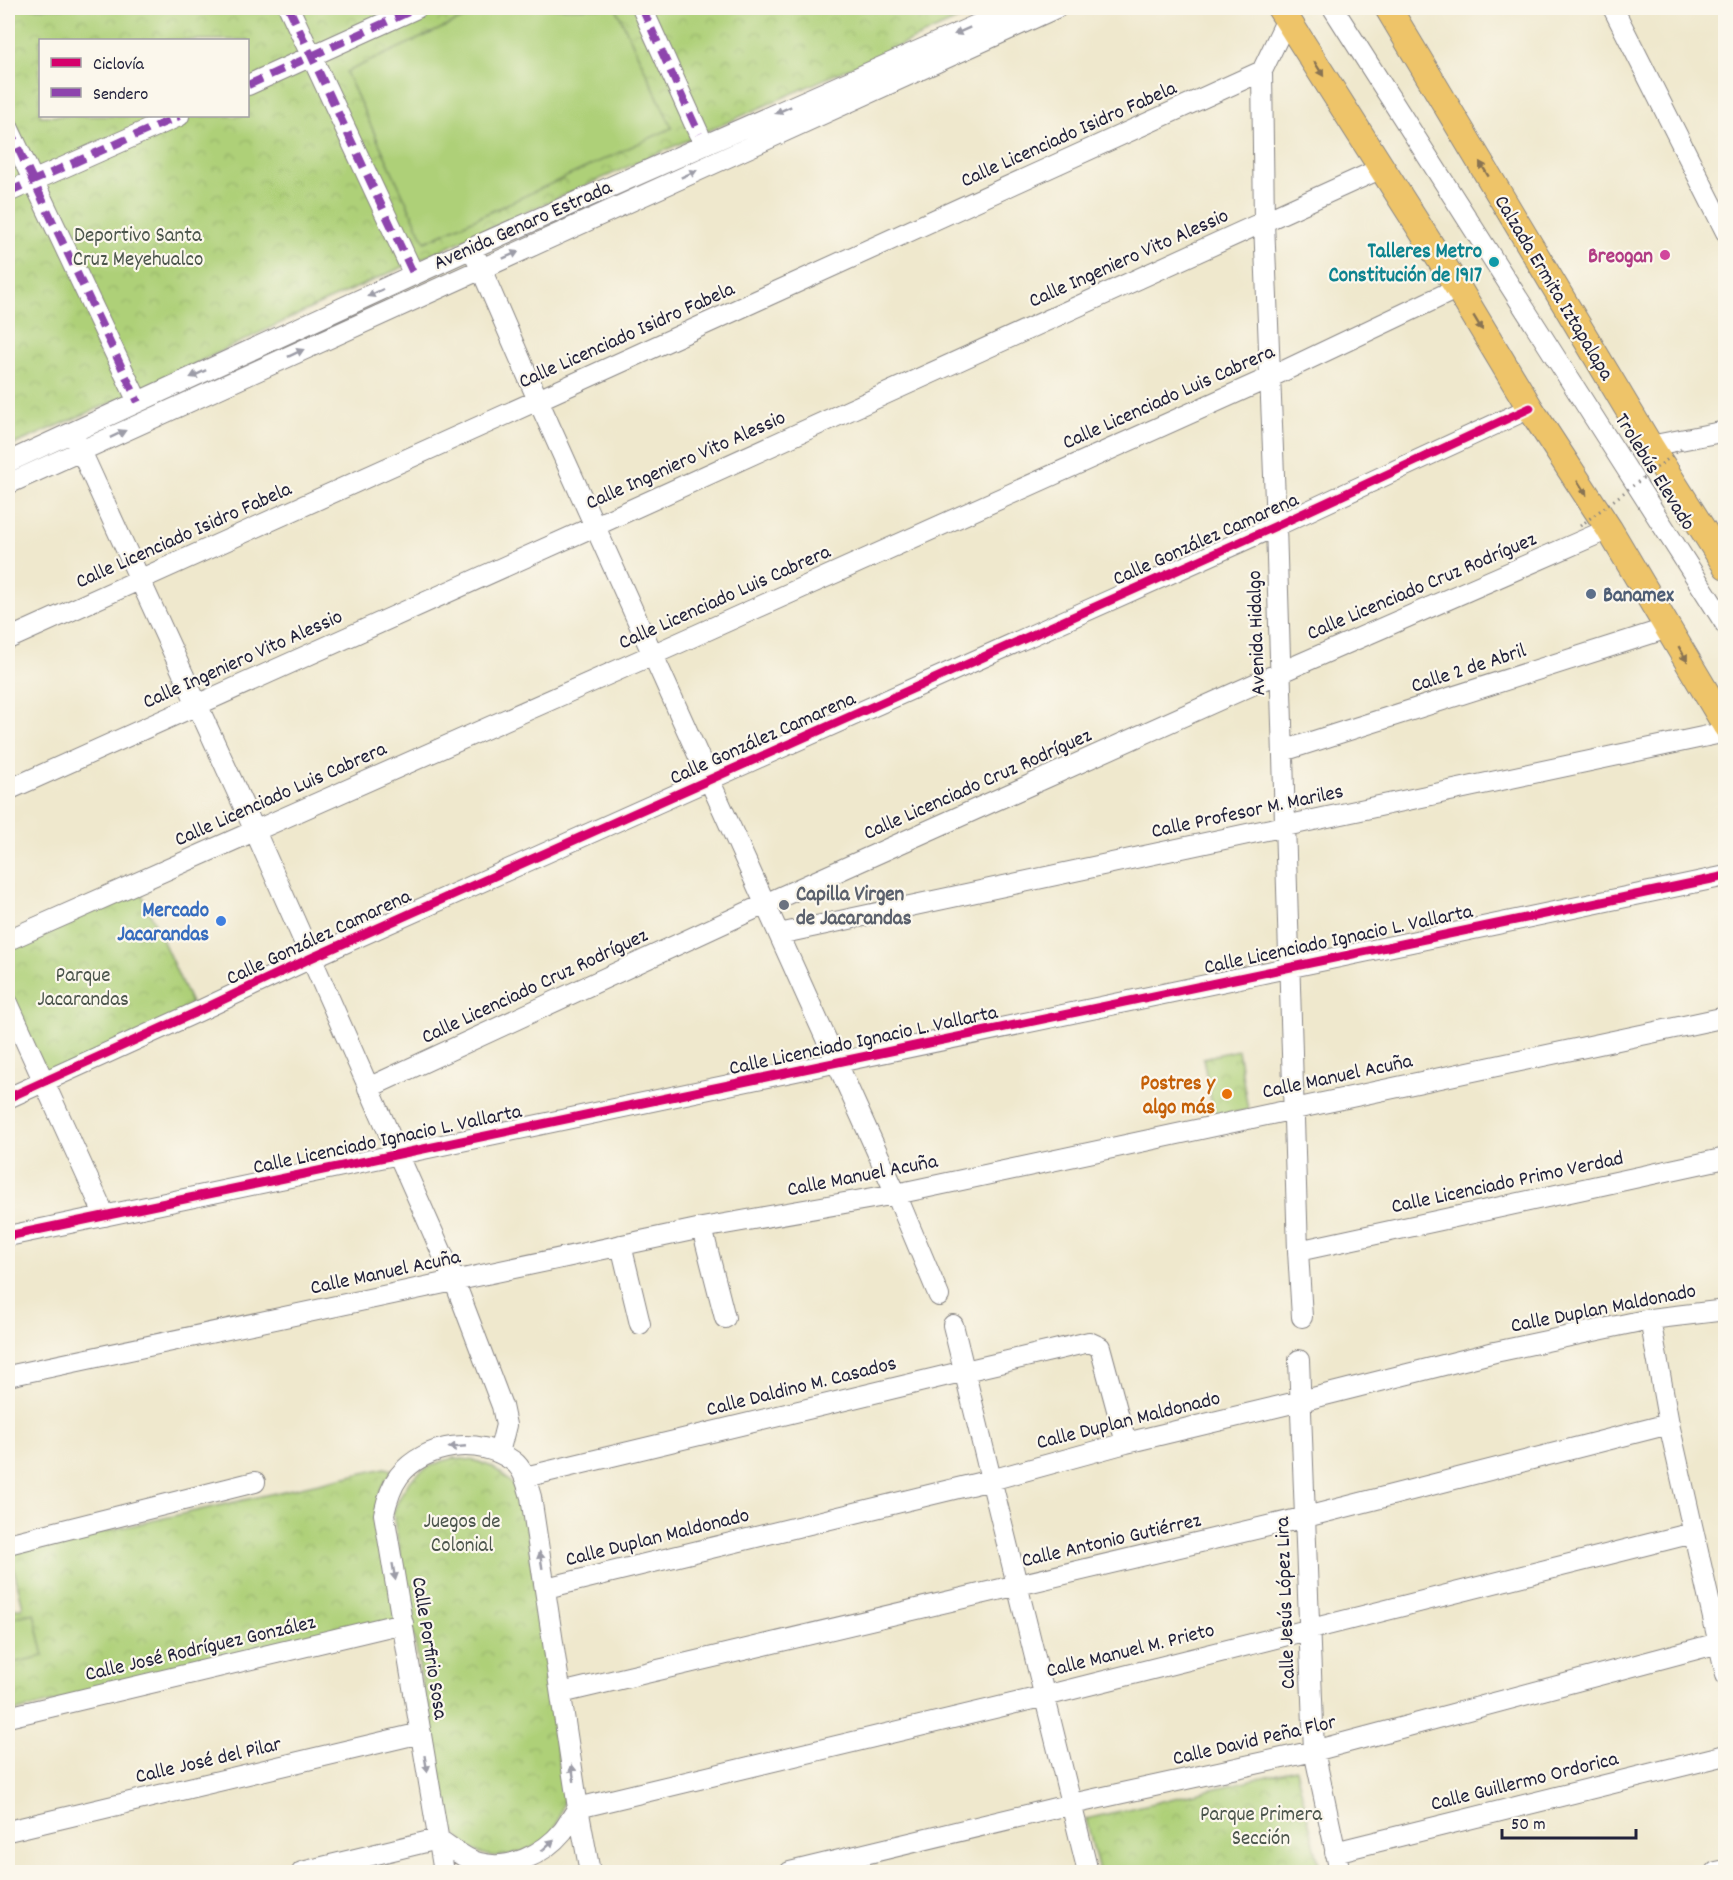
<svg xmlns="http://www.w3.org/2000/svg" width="1733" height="1880" font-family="Dekko,sans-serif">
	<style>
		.park { fill: url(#park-crowns); stroke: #68795a; stroke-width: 1.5; fill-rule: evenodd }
		.pitch { fill: #aed078; stroke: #68795a; stroke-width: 1.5 }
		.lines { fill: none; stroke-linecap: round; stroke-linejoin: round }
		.minor-casing { stroke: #888584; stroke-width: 22 }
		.major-casing { stroke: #888584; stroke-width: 28 }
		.minor { stroke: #fff; stroke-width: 20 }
		.major { stroke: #eec469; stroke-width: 26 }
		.path-bridge { stroke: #888584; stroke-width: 3; stroke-dasharray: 1.5 4.5; stroke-linecap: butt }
		.quiet { stroke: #8e44ad; stroke-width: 8; stroke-dasharray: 15 8; stroke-linecap: butt }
		.cycleway-casing { stroke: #fbf7ec; stroke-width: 13 }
		.cycleway { stroke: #d6006c; stroke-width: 9 }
		.oneway { fill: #9c9ca7 }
		.oneway2 { fill: #887352 }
		.hotel-dot { fill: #d1479c; stroke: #fbf7ec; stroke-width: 2 }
		.culture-dot { fill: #0f9aa8; stroke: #fbf7ec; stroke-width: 2 }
		.service-dot { fill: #5c6f8a; stroke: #fbf7ec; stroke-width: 2 }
		.worship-dot { fill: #6b7280; stroke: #fbf7ec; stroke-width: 2 }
		.shop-dot { fill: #3f7fe0; stroke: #fbf7ec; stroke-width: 2 }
		.food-dot { fill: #e8710a; stroke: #fbf7ec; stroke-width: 2 }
		.labels { text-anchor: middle; stroke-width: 4.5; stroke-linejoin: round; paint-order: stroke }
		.street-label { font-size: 21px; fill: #22223b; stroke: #fbf7ec }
		.park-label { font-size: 21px; fill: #4c564d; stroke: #fbf7ec }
		.culture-label { font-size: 21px; font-weight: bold; fill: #0d838f; stroke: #fbf7ec; text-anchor: end }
		.hotel-label { font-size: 21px; font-weight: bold; fill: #b23c85; stroke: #fbf7ec; text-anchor: end }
		.service-label { font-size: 21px; font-weight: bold; fill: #4e5e75; stroke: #fbf7ec; text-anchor: start }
		.worship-label { font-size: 21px; font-weight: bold; fill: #5b616d; stroke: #fbf7ec; text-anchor: start }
		.shop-label { font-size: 21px; font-weight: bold; fill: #366cbe; stroke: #fbf7ec; text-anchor: end }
		.food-label { font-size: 21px; font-weight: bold; fill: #c56008; stroke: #fbf7ec; text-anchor: end }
	</style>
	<defs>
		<pattern id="park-crowns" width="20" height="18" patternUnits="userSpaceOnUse" patternTransform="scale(1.5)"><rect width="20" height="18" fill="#aed078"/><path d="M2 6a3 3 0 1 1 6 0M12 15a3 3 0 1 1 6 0" fill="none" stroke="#95b269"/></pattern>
	</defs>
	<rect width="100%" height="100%" fill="#fbf7ec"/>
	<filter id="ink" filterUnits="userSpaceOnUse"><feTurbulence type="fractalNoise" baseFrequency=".0167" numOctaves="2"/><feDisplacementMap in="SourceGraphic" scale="12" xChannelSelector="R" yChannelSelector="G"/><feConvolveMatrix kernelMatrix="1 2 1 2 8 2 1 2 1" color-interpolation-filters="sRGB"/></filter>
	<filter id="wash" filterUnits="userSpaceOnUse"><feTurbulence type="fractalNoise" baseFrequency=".008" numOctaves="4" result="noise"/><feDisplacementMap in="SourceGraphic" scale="24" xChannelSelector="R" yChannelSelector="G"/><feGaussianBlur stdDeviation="1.35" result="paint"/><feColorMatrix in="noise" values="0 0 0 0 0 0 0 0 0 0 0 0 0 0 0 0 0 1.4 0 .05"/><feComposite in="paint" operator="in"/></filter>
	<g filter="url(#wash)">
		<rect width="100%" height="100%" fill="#efe8cd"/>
		<path class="park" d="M 8,8 L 984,8 L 320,304 L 134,393 L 8,447 ZM 40,40 L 248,40 L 248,116 L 40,116 Z
			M 138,886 L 194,1010 L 45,1081 L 8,1002 L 8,943 Z
			M 1238,1050 L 1248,1110 L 1214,1116 L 1203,1058 Z
			M 453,1458 C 488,1460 504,1470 523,1499 L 564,1799 C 557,1833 549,1844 516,1853 C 480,1864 459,1845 444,1813 L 393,1513 C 405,1480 419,1467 453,1458 Z
			M 385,1468 L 393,1470 L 381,1488 L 376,1508 L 397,1622 L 8,1713 L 8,1611 L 23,1607 L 10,1553 Z
			M 1296,1769 L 1321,1872 L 1099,1872 L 1086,1819 Z"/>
		<path class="pitch" d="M 486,8 L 616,8 L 672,128 L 425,242 L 346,72 Z
			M 34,1613 L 44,1656 L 8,1664 L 8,1619 Z"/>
	</g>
	<g filter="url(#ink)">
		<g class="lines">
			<defs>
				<path id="minor" d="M 289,8 L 414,275
					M 642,8 L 699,134
					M 1333,8 L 1726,625
					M 1613,8 L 1726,232
					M 1287,19 L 1262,71 L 1264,222 L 1276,526 L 1298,1251 L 1302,1317
					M 248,85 L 417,8
					M 8,127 L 138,402
					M 8,192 L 179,116
					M 472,248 L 538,400 L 896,1194 L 939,1296
					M 72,433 L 81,451 L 255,831 L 454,1280 L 502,1406 L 506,1425 L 499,1453
					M 1650,446 L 1726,431
					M 8,462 L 472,248 L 1015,8
					M 8,484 L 1056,8
					M 8,639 L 538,400 L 1262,71
					M 1283,751 L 1668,628
					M 8,790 L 595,526 L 1382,168
					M 779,934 L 1726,732
					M 8,940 L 652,655 L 1271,377 L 1458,288
					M 8,1003 L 105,1216
					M 368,1088 L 765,904 L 1279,673 L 1609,529
					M 8,1098 L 199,1011 L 311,958 L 1276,526 L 1530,408
					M 702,1228 L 725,1318
					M 8,1236 C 580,1117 1152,994 1726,876
					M 621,1245 L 640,1324
					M 1298,1251 L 1726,1158
					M 1650,1319 L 1669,1424 L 1726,1675
					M 953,1325 L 1088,1872
					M 1299,1360 L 1314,1751 L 1340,1872
					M 8,1376 L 702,1228 L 896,1194 L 1726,1017
					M 525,1477 L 965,1371 L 1089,1342 L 1100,1347 L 1126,1443
					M 8,1544 L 255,1482
					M 546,1588 L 991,1480 L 1126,1443 L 1301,1401 L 1495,1352 L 1650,1319 L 1726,1310
					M 561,1693 L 1306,1517 L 1669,1424
					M 8,1717 L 403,1623
					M 8,1831 L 421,1733
					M 438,1839 C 451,1847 464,1859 479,1863 C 509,1871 543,1855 563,1831 C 568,1824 573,1815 578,1808 L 1045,1696 L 1693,1533
					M 1335,1852 L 1726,1755
					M 302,1872 L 438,1839
					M 444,1872 L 384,1514 C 387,1500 391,1487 399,1476 C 425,1443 480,1436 513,1461 C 524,1469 527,1484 531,1497 L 578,1808 L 590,1872
					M 790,1872 L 1072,1804 L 1314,1751 L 1719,1643 L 1726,1639
					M 1716,1872 L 1726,1870"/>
				<path id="major" d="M 1280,8 L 1458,288 L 1530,408 L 1609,529 L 1726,726
					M 1388,8 L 1650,446 L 1726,566"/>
			</defs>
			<use href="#minor" class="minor-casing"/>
			<use href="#major" class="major-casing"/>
			<use href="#minor" class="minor"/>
			<use href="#major" class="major"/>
			<path class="path-bridge" d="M 1580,526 L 1681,449"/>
			<path class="quiet" d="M 289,8 L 414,275
				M 642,8 L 699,134
				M 248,85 L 417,8
				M 8,127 L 138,402
				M 8,192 L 179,116"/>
			<defs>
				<path id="cycleway" d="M 8,1098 L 199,1011 L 311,958 L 1276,526 L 1530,408
					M 8,1236 C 580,1117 1152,994 1726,876"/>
			</defs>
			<use href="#cycleway" class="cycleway-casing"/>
			<use href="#cycleway" class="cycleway"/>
		</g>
		<defs><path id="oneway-solid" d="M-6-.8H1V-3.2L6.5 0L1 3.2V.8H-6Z" transform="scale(1.5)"/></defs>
		<g class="oneway">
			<use href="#oneway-solid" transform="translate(962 31) rotate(156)"/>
			<use href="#oneway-solid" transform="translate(783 110) rotate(156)"/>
			<use href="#oneway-solid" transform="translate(689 174) rotate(-24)"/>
			<use href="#oneway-solid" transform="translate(511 255) rotate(-24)"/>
			<use href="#oneway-solid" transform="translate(375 293) rotate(155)"/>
			<use href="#oneway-solid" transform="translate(296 353) rotate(-25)"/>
			<use href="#oneway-solid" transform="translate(198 374) rotate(155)"/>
			<use href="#oneway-solid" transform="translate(118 434) rotate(-25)"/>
			<use href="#oneway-solid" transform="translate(457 1447) rotate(175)"/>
			<use href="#oneway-solid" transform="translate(541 1560) rotate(-99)"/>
			<use href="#oneway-solid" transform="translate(394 1572) rotate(80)"/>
			<use href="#oneway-solid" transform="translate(426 1764) rotate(80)"/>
			<use href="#oneway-solid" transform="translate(573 1773) rotate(-98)"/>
			<use href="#oneway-solid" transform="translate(548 1845) rotate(-42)"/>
		</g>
		<g class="oneway2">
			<use href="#oneway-solid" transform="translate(1319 69) rotate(58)"/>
			<use href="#oneway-solid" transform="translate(1484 169) rotate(-121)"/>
			<use href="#oneway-solid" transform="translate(1478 323) rotate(59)"/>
			<use href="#oneway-solid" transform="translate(1582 488) rotate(57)"/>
			<use href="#oneway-solid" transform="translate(1683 654) rotate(60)"/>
		</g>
	</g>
	<circle class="hotel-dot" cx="1665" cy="255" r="6"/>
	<circle class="culture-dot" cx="1494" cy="262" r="6"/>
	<circle class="service-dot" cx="1591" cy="594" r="6"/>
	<circle class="worship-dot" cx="784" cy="905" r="6"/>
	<circle class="shop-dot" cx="221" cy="921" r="6"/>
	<circle class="food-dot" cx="1227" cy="1094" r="6"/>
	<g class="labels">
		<g class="street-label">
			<text transform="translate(1068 133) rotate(-24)" y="7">Calle Licenciado Isidro Fabela</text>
			<text transform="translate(522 224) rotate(-24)" y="7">Avenida Genaro Estrada</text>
			<text transform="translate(1128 257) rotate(-24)" y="7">Calle Ingeniero Vito Alessio</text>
			<text transform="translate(1555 287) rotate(59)" y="7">Calzada Ermita Iztapalapa</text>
			<text transform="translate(626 334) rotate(-24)" y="7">Calle Licenciado Isidro Fabela</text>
			<text transform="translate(1168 396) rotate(-24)" y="7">Calle Licenciado Luis Cabrera</text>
			<text transform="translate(685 459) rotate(-24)" y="7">Calle Ingeniero Vito Alessio</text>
			<text transform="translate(1656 471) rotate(58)" y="7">Trolebús Elevado</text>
			<text transform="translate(183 534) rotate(-24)" y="7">Calle Licenciado Isidro Fabela</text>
			<text transform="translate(1205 538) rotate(-24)" y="7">Calle González Camarena</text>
			<text transform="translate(1421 585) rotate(-23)" y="7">Calle Licenciado Cruz Rodríguez</text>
			<text transform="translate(724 596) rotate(-24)" y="7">Calle Licenciado Luis Cabrera</text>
			<text transform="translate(1255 633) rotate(-92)" y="7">Avenida Hidalgo</text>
			<text transform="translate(242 658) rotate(-24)" y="7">Calle Ingeniero Vito Alessio</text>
			<text transform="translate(1468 667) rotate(-18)" y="7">Calle 2 de Abril</text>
			<text transform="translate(762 737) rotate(-24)" y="7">Calle González Camarena</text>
			<text transform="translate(977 783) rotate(-24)" y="7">Calle Licenciado Cruz Rodríguez</text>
			<text transform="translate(280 793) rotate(-24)" y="7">Calle Licenciado Luis Cabrera</text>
			<text transform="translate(1247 810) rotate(-12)" y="7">Calle Profesor M. Mariles</text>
			<text transform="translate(318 936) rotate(-25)" y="7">Calle González Camarena</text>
			<text transform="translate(1338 938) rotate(-12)" y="7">Calle Licenciado Ignacio L. Vallarta</text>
			<text transform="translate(534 985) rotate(-25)" y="7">Calle Licenciado Cruz Rodríguez</text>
			<text transform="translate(863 1039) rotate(-12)" y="7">Calle Licenciado Ignacio L. Vallarta</text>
			<text transform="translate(1337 1075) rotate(-12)" y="7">Calle Manuel Acuña</text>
			<text transform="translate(387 1138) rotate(-12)" y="7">Calle Licenciado Ignacio L. Vallarta</text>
			<text transform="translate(862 1174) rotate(-11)" y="7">Calle Manuel Acuña</text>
			<text transform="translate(1507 1181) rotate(-12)" y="7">Calle Licenciado Primo Verdad</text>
			<text transform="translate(385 1271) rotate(-12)" y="7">Calle Manuel Acuña</text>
			<text transform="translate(1603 1307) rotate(-11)" y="7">Calle Duplan Maldonado</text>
			<text transform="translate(801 1385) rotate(-14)" y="7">Calle Daldino M. Casados</text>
			<text transform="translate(1128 1419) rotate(-14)" y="7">Calle Duplan Maldonado</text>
			<text transform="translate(657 1536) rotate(-14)" y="7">Calle Duplan Maldonado</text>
			<text transform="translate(1111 1539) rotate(-13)" y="7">Calle Antonio Gutiérrez</text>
			<text transform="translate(1284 1603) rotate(-92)" y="7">Calle Jesús López Lira</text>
			<text transform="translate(200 1647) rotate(-13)" y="7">Calle José Rodríguez González</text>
			<text transform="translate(431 1648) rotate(81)" y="7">Calle Porfirio Sosa</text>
			<text transform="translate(1130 1649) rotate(-14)" y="7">Calle Manuel M. Prieto</text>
			<text transform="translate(1254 1739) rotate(-13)" y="7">Calle David Peña Flor</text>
			<text transform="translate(208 1759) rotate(-13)" y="7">Calle José del Pilar</text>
			<text transform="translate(1524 1780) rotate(-14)" y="7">Calle Guillermo Ordorica</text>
		</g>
		<g class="park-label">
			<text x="138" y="241">Deportivo Santa<tspan x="138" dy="24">Cruz Meyehualco</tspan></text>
			<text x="83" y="981">Parque<tspan x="83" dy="24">Jacarandas</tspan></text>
			<text x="462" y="1527">Juegos de<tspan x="462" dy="24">Colonial</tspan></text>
			<text x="1261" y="1820">Parque Primera<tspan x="1261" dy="24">Sección</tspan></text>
		</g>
		<g class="culture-label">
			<text x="1482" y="257">Talleres Metro<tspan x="1482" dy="24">Constitución de 1917</tspan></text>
		</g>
		<g class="hotel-label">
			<text x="1653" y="262">Breogan</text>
		</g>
		<g class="service-label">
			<text x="1603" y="601">Banamex</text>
		</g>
		<g class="worship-label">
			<text x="796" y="900">Capilla Virgen<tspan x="796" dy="24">de Jacarandas</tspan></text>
		</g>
		<g class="shop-label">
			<text x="209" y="916">Mercado<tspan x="209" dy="24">Jacarandas</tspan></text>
		</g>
		<g class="food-label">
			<text x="1215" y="1089">Postres y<tspan x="1215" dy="24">algo más</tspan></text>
		</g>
	</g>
	<rect width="1733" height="1880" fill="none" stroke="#fbf7ec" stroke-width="30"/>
	<rect x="39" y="39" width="210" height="78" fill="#fbf7ec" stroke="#a4a2a5" stroke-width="1.5"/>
	<rect x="51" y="58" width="30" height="9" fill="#d6006c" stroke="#a4a2a5" stroke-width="1.5"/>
	<text x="93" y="69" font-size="18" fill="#22223b">Ciclovía</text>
	<rect x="51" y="88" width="30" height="9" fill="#8e44ad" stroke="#a4a2a5" stroke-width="1.5"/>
	<text x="93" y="99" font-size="18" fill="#22223b">Sendero</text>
	<path d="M1502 1829v9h134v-9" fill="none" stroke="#22223b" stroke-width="3"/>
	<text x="1511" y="1829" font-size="18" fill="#22223b" stroke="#fbf7ec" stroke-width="4.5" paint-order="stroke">50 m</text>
</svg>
